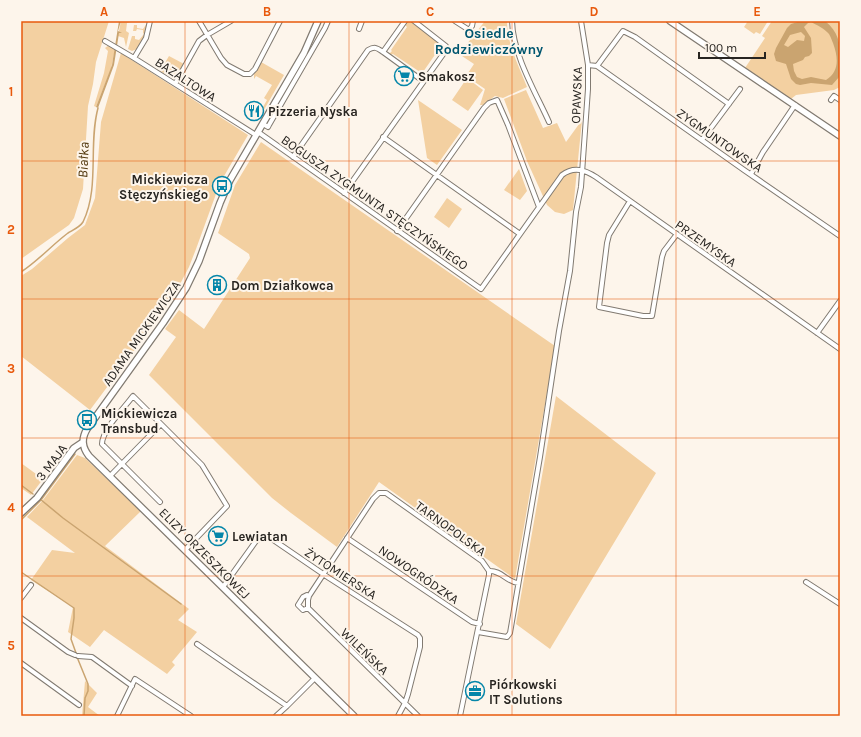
<svg xmlns="http://www.w3.org/2000/svg" width="861" height="737" font-family="Karla,sans-serif">
	<style>
		.green { fill: #f3d0a1 }
		.water { fill: #caa470; fill-rule: evenodd }
		.lines { fill: none; stroke-linecap: round; stroke-linejoin: round }
		.stream { stroke: #caa470; stroke-width: 1.5 }
		.street-casing { stroke: #817a71; stroke-width: 6 }
		.secondary-casing { stroke: #817a71; stroke-width: 8 }
		.street { stroke: #fff; stroke-width: 4 }
		.secondary { stroke: #fff; stroke-width: 5.5 }
		.grid { fill: none; stroke: #e8590c; stroke-width: 1; stroke-opacity: 0.55 }
		.labels { text-anchor: middle; stroke-width: 4; stroke-linejoin: round; paint-order: stroke }
		.poi-label { font-size: 13px; font-weight: bold; fill: #282521; stroke: #fdf5eb; text-anchor: start }
		.street-label { font-size: 13px; fill: #282521; stroke: #fdf5eb }
		.neighbourhood-label { font-size: 14px; font-weight: bold; fill: #00566f; stroke: #fdf5eb }
		.water-label { font-size: 14px; font-style: italic; fill: #52380e; stroke: #fdf5eb }
		.neatline { fill: none; stroke: #e8590c; stroke-width: 1.5 }
		.grid-label { font-size: 13px; text-anchor: middle; font-weight: bold; fill: #e8590c }
	</style>
	<rect width="100%" height="100%" fill="#fdf5eb"/>
	<path class="green" d="M 21,21 L 109,21 L 96,62 L 93,84 L 88,106 L 83,189 L 74,218 L 69,225 L 21,259 Z
		M 121,21 L 131,22 L 127,23 L 126,31 L 129,33 L 126,47 L 124,38 L 118,36 Z
		M 145,21 L 148,21 L 145,36 L 137,49 L 132,51 L 128,49 L 132,36 L 135,36 L 135,39 L 139,40 L 144,34 L 143,33 L 143,30 L 137,29 L 136,31 L 133,31 L 134,25 L 137,25 L 137,28 L 143,29 L 147,23 Z
		M 485,21 L 507,21 C 507,44 519,66 527,87 L 503,98 L 495,96 L 483,105 L 480,105 L 485,89 L 466,76 L 474,64 L 459,54 Z
		M 748,21 L 768,21 L 760,34 L 756,32 L 754,34 L 744,27 Z
		M 772,21 L 838,21 L 840,23 L 840,87 L 834,90 L 796,95 L 791,99 L 745,68 L 765,38 L 762,36 Z
		M 407,22 L 411,22 L 443,45 L 442,50 L 439,49 L 423,72 L 425,74 L 422,76 L 418,75 L 420,72 L 393,54 L 390,55 L 389,54 L 392,51 L 391,50 L 407,27 L 405,25 Z
		M 109,45 L 115,49 L 111,69 L 96,107 L 94,106 L 104,73 L 108,51 L 105,48 Z
		M 121,53 L 248,135 L 220,183 L 196,249 L 189,267 L 179,286 L 160,316 L 90,410 L 21,356 L 21,276 L 32,269 L 68,238 L 85,225 L 95,198 L 101,122 Z
		M 169,56 L 184,64 L 178,76 L 177,75 L 175,79 L 160,71 Z
		M 261,62 L 284,75 L 261,115 L 259,114 L 267,100 L 264,98 L 272,85 L 256,76 L 254,79 L 254,74 Z
		M 467,78 L 483,90 L 468,111 L 452,100 Z
		M 526,90 L 543,128 L 557,123 L 566,142 L 582,120 L 573,210 L 564,214 L 555,212 L 547,205 L 527,161 L 504,99 Z
		M 418,100 L 462,130 L 437,165 L 427,158 Z
		M 261,142 L 555,346 L 515,579 L 379,482 L 337,547 L 291,513 L 272,498 L 149,375 L 176,337 L 165,329 L 179,310 L 204,329 L 250,258 L 249,254 L 218,233 L 235,185 Z
		M 519,169 L 527,191 L 520,200 L 504,190 Z
		M 447,198 L 462,209 L 449,228 L 434,217 Z
		M 556,396 L 656,473 L 550,649 L 516,624 Z
		M 77,455 L 85,458 L 141,511 L 105,546 L 189,609 L 178,620 L 197,632 L 172,662 L 175,665 L 167,674 L 104,630 L 90,647 L 68,632 L 73,607 L 31,580 L 52,550 L 75,553 L 27,517 L 43,500 Z
		M 21,463 L 43,479 L 31,495 L 21,488 Z
		M 85,681 L 97,693 L 88,707 L 100,716 L 82,716 Z"/>
	<path class="water" d="M 119,21 L 121,21 L 118,31 L 122,33 L 119,33 L 114,65 L 98,108 L 96,107 L 112,65 Z
		M 801,21 L 825,21 C 844,36 840,54 840,76 L 832,85 L 811,83 L 800,85 L 796,84 L 791,79 L 786,64 L 776,61 L 774,54 L 776,48 L 787,28 L 791,24 ZM 811,22 C 817,25 825,29 829,34 C 831,37 832,41 833,43 C 838,57 840,71 826,80 L 811,77 L 802,79 L 797,77 L 794,71 L 793,64 L 803,60 L 805,57 L 809,56 L 812,53 L 811,38 L 804,27 L 808,23 ZM 801,32 L 805,36 L 804,41 L 797,40 L 788,47 L 784,45 L 790,35 Z"/>
	<g class="lines">
		<path class="stream" d="M 21,272 C 38,261 52,245 68,233 C 73,230 80,227 83,222 C 100,187 88,145 98,108
			M 21,485 L 33,494
			M 40,499 L 63,518 L 181,604
			M 21,520 L 41,500 L 75,454
			M 21,572 L 74,608 L 74,618 L 71,639 L 76,653
			M 77,657 L 88,684 L 88,691 L 85,698 L 84,716"/>
		<defs>
			<path id="street" d="M 199,21 L 221,58 L 227,65 L 244,74 L 250,74 L 255,69 L 280,21
				M 455,21 L 469,30 L 472,26 L 473,21
				M 512,21 C 513,55 535,91 549,122
				M 359,29 L 362,21
				M 105,41 L 134,58 L 256,135
				M 383,52 L 423,81
				M 134,58 L 146,38 L 150,21
				M 588,65 L 597,66 L 744,170 L 840,236
				M 597,66 L 623,31 L 635,37 L 729,104
				M 175,84 L 199,41 L 207,35 L 231,21
				M 831,100 L 834,96 L 840,100
				M 263,124 L 268,127 L 269,125 L 325,28 L 328,21
				M 258,132 L 481,289 L 562,175 C 574,166 585,170 596,177 L 840,349
				M 383,137 L 520,234
				M 702,140 L 740,89
				M 293,157 L 368,50 C 375,46 377,48 383,52 L 405,21
				M 751,174 L 763,152 L 795,105
				M 344,193 L 444,53 L 446,46 L 414,21
				M 630,201 L 609,235 L 607,243 L 599,307 L 643,316 L 652,316 L 662,257 L 664,251 L 677,234
				M 397,231 L 484,108 L 489,103 L 497,100 L 508,125 L 539,207
				M 817,333 L 840,301
				M 161,424 L 202,465 L 227,506 L 185,550
				M 110,476 L 161,424 L 133,396 C 125,407 102,430 102,444 L 160,502
				M 347,538 L 472,622 L 480,624
				M 806,582 L 840,604
				M 223,587 L 256,541 L 260,538 L 269,537 L 329,578 L 418,635 L 420,638 L 420,647 L 408,694 L 405,703 L 398,716
				M 21,598 L 31,585
				M 308,608 L 303,610 L 298,605 L 303,597 L 307,595 L 309,596
				M 21,618 L 68,652 L 75,655
				M 478,632 L 507,637 L 510,633 L 540,457 L 559,331 L 570,271 L 576,212 L 581,187 L 588,89 L 588,65 L 581,21
				M 197,644 L 287,706 L 315,678
				M 78,656 L 92,657 L 132,686
				M 21,663 L 79,705
				M 117,716 L 135,679 L 191,716
				M 276,716 L 287,706
				M 418,716 L 308,608 L 308,600 L 309,596 L 373,499 L 379,493 L 386,493 L 482,561 L 489,571 C 501,570 507,582 518,583
				M 460,716 L 489,575 L 489,571"/>
			<path id="secondary" d="M 318,21 L 304,53 L 230,180 L 220,203 L 199,261 L 186,288 L 163,323 L 87,429 C 81,439 82,447 89,456 L 354,716
				M 670,21 L 840,136
				M 21,513 L 37,498 L 74,448 L 83,442"/>
		</defs>
		<use href="#street" class="street-casing"/>
		<use href="#secondary" class="secondary-casing"/>
		<use href="#street" class="street"/>
		<use href="#secondary" class="secondary"/>
	</g>
	<path class="grid" d="M 185,21 L 185,716M 349,21 L 349,716M 512,21 L 512,716M 676,21 L 676,716M 21,161 L 840,161M 21,299 L 840,299M 21,438 L 840,438M 21,576 L 840,576"/>
	<defs>
		<symbol id="supermarket-ring" viewBox="-11 -11 22 22"><circle r="9.5" fill="#fdf5eb" stroke="#0586a9" stroke-width="1.5"/><path d="M-6-5.5h2.5l.6 2H6L4.5 2H-2.5L-4.4-4H-6ZM-1.5 3.2a1.3 1.3 0 1 0 .1 0ZM3 3.2a1.3 1.3 0 1 0 .1 0Z" fill="#0586a9"/></symbol>
		<symbol id="restaurant-ring" viewBox="-11 -11 22 22"><circle r="9.5" fill="#fdf5eb" stroke="#0586a9" stroke-width="1.5"/><path d="M-5-6h1v4h1v-4h1v4h1v-4h1v5L-1.5 .5V6h-2V.5L-5-1ZM5-6V6H3V1.5H1.5Q1.5-4 5-6Z" fill="#0586a9"/></symbol>
		<symbol id="bus-ring" viewBox="-11 -11 22 22"><circle r="9.5" fill="#fdf5eb" stroke="#0586a9" stroke-width="1.5"/><path d="M-5-6H5V4H4V6H2V4H-2V6H-4V4H-5ZM-3.5-4V0h7V-4ZM-3.5 1.2v1.5H-2V1.2ZM2 1.2v1.5H3.5V1.2Z" fill="#0586a9"/></symbol>
		<symbol id="building-ring" viewBox="-11 -11 22 22"><circle r="9.5" fill="#fdf5eb" stroke="#0586a9" stroke-width="1.5"/><path d="M-4-6H4V6H1V3H-1V6H-4ZM-2.5-4.3h1.7v1.8h-1.7ZM.8-4.3h1.7v1.8H.8ZM-2.5-1h1.7V.8h-1.7ZM.8-1h1.7V.8H.8Z" fill="#0586a9"/></symbol>
		<symbol id="office-ring" viewBox="-11 -11 22 22"><circle r="9.5" fill="#fdf5eb" stroke="#0586a9" stroke-width="1.5"/><path d="M-6-3h4V-5.5h4V-3h4V5H-6ZM-1-4.5V-3h2v-1.5ZM-6 0V1H6V0Z" fill="#0586a9"/></symbol>
	</defs>
	<g fill-rule="evenodd">
		<use href="#supermarket-ring" x="393" y="65" width="22" height="22"/>
		<use href="#restaurant-ring" x="243" y="100" width="22" height="22"/>
		<use href="#bus-ring" x="211" y="175" width="22" height="22"/>
		<use href="#building-ring" x="206" y="274" width="22" height="22"/>
		<use href="#bus-ring" x="76" y="409" width="22" height="22"/>
		<use href="#supermarket-ring" x="207" y="525" width="22" height="22"/>
		<use href="#office-ring" x="464" y="680" width="22" height="22"/>
	</g>
	<g class="labels">
		<g class="poi-label">
			<text x="418" y="81">Smakosz</text>
			<text x="268" y="116">Pizzeria Nyska</text>
			<text x="208" y="184" text-anchor="end">Mickiewicza<tspan x="208" dy="15">Stęczyńskiego</tspan></text>
			<text x="231" y="290">Dom Działkowca</text>
			<text x="101" y="418">Mickiewicza<tspan x="101" dy="15">Transbud</tspan></text>
			<text x="232" y="541">Lewiatan</text>
			<text x="489" y="689">Piórkowski<tspan x="489" dy="15">IT Solutions</tspan></text>
		</g>
		<g class="street-label">
			<text transform="translate(186 79) rotate(33)" y="5">BAZALTOWA</text>
			<text transform="translate(576 95) rotate(-88)" y="5">OPAWSKA</text>
			<text transform="translate(720 140) rotate(35)" y="5">ZYGMUNTOWSKA</text>
			<text transform="translate(375 202) rotate(35)" y="5">BOGUSZA ZYGMUNTA STĘCZYŃSKIEGO</text>
			<text transform="translate(706 243) rotate(35)" y="5">PRZEMYSKA</text>
			<text transform="translate(141 333) rotate(-55)" y="5">ADAMA MICKIEWICZA</text>
			<text transform="translate(51 462) rotate(-53)" y="5">3 MAJA</text>
			<text transform="translate(451 528) rotate(36)" y="5">TARNOPOLSKA</text>
			<text transform="translate(205 553) rotate(45)" y="5">ELIZY ORZESZKOWEJ</text>
			<text transform="translate(341 573) rotate(33)" y="5">ŻYTOMIERSKA</text>
			<text transform="translate(419 574) rotate(34)" y="5">NOWOGRÓDZKA</text>
			<text transform="translate(365 651) rotate(44)" y="5">WILEŃSKA</text>
		</g>
		<g class="neighbourhood-label">
			<text x="489" y="38">Osiedle<tspan x="489" dy="16">Rodziewiczówny</tspan></text>
		</g>
		<g class="water-label">
			<text transform="translate(83 160) rotate(-88)" y="5">Białka</text>
		</g>
	</g>
	<rect width="861" height="737" fill="none" stroke="#fdf5eb" stroke-width="44"/>
	<path d="M699 52v6h66v-6" fill="none" stroke="#282521" stroke-width="2"/>
	<text x="705" y="52" font-size="12" fill="#282521" stroke="#fdf5eb" stroke-width="3" paint-order="stroke">100 m</text>
	<rect x="22" y="22" width="817" height="693" class="neatline"/>
	<g class="grid-label">
		<text x="104" y="16">A</text>
		<text x="267" y="16">B</text>
		<text x="430" y="16">C</text>
		<text x="594" y="16">D</text>
		<text x="757" y="16">E</text>
		<text x="11" y="96">1</text>
		<text x="11" y="234">2</text>
		<text x="11" y="373">3</text>
		<text x="11" y="512">4</text>
		<text x="11" y="650">5</text>
	</g>
</svg>
